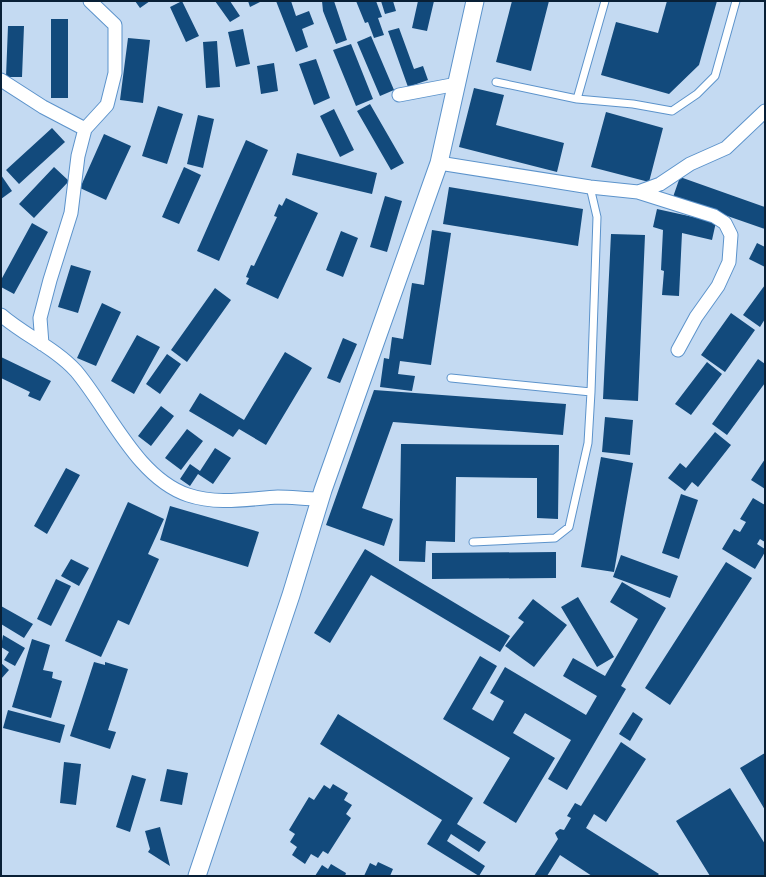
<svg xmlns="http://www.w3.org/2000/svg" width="766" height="877" font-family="'Nunito Sans',sans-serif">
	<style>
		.building { fill: #124a7c }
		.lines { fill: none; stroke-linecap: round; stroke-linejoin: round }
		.service-casing { stroke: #5c93cb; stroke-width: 9 }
		.minor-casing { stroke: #5c93cb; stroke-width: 15 }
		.tertiary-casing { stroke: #5c93cb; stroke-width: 19 }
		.service { stroke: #fff; stroke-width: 7 }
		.minor { stroke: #fff; stroke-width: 13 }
		.tertiary { stroke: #fff; stroke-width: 17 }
	</style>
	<rect width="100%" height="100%" fill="#c4daf2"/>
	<path class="building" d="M 135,1 L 150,1 L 140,8 Z
		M 182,1 L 199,36 L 186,42 L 170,7 Z
		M 215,1 L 230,1 L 240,16 L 230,22 Z
		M 248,1 L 262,1 L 250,7 Z
		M 276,1 L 291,1 L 296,16 L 309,11 L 314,24 L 302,29 L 308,47 L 296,52 Z
		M 322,1 L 334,1 L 347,40 L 336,44 L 323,11 Z
		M 356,1 L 376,1 L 382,17 L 378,18 L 384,35 L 374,38 L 368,22 L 365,23 Z
		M 381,1 L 393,1 L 396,11 L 385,14 Z
		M 418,1 L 434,1 L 427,31 L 412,28 Z
		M 512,1 L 549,1 L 531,71 L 496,62 Z
		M 667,1 L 717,1 L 699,65 L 669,94 L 601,75 L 616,22 L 658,33 Z
		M 51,19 L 68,19 L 68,98 L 51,98 Z
		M 8,26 L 24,26 L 22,77 L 6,77 Z
		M 399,28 L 414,69 L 423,66 L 428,80 L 408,87 L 388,31 Z
		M 243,29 L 250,64 L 236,67 L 228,32 Z
		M 371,36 L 394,90 L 380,96 L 357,42 Z
		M 128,38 L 150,40 L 143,103 L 120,100 Z
		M 217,41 L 220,87 L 206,88 L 203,42 Z
		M 351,44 L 373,99 L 356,106 L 333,50 Z
		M 316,59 L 330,98 L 314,105 L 299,64 Z
		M 274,63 L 278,91 L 261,94 L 257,66 Z
		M 474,88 L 504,95 L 496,125 L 564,143 L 557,172 L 459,147 Z
		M 370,104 L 404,163 L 391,170 L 357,111 Z
		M 158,106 L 183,114 L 167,164 L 142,156 Z
		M 334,109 L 354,150 L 340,157 L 320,116 Z
		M 606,112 L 663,128 L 649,182 L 591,167 Z
		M 198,115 L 214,119 L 203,168 L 187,164 Z
		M 52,128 L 65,142 L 19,184 L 6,170 Z
		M 104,134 L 131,146 L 106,200 L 80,188 Z
		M 246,140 L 268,150 L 219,261 L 197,251 Z
		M 297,153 L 377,173 L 372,194 L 292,175 Z
		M 54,167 L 69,181 L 34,218 L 19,204 Z
		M 184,167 L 201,175 L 179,224 L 162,217 Z
		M 1,175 L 12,191 L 1,199 Z
		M 680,177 L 765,207 L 765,229 L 673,197 Z
		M 449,187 L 583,209 L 578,246 L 443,224 Z
		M 385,196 L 402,201 L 387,252 L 370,247 Z
		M 286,198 L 318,213 L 278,299 L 246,284 L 249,278 L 246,277 L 251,265 L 254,266 L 277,217 L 274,216 L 279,204 L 282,206 Z
		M 657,209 L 716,222 L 712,240 L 682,233 L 679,296 L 662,295 L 664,271 L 661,270 L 663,230 L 653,227 Z
		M 32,223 L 48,232 L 14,294 L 1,287 L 1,280 Z
		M 432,230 L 451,233 L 431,365 L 400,361 L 398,374 L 415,376 L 412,391 L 380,387 L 384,358 L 389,359 L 392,337 L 403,339 L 412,283 L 424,285 Z
		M 341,231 L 358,238 L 343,277 L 326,270 Z
		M 611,234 L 645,235 L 638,401 L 603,399 Z
		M 757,243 L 765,247 L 765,267 L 749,259 Z
		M 71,265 L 91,271 L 78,313 L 58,307 Z
		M 765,285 L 765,319 L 760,327 L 743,315 Z
		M 215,288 L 231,300 L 187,362 L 171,350 Z
		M 102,303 L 121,312 L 96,366 L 77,358 Z
		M 731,313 L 755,330 L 725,372 L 701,355 Z
		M 137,335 L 160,347 L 134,394 L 111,381 Z
		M 343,338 L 357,344 L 340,383 L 327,378 Z
		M 285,352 L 312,368 L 266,445 L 239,429 L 233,437 L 189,411 L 200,393 L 244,420 Z
		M 167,354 L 181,364 L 160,394 L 146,384 Z
		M 1,357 L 51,381 L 40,401 L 28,396 L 30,392 L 1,378 Z
		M 758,359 L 765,364 L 765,383 L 727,435 L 712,424 Z
		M 707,362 L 722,374 L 691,415 L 675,404 Z
		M 374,390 L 566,404 L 563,435 L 393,422 L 362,508 L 393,519 L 384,546 L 326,525 Z
		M 161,406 L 174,416 L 151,446 L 138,436 Z
		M 605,417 L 633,420 L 630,455 L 602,452 Z
		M 187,429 L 203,441 L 181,470 L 165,458 Z
		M 715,432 L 731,445 L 698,487 L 692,482 L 685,491 L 668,478 L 680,463 L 686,468 Z
		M 401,444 L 559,445 L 558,519 L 537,518 L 537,478 L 456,477 L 455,542 L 426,541 L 425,562 L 399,561 Z
		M 215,448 L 231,458 L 213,484 L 198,474 L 190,486 L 180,479 L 190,464 L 200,471 Z
		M 601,457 L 633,463 L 614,572 L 581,567 Z
		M 765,459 L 765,489 L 751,480 Z
		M 66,468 L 80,475 L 47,534 L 34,526 Z
		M 681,494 L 698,500 L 679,559 L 662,553 Z
		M 753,498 L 765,505 L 765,542 L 760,539 L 757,544 L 765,549 L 765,552 L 755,569 L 722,549 L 734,529 L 740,532 L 746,522 L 740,519 Z
		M 128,502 L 164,519 L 148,554 L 159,559 L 129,625 L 118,620 L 101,657 L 65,641 Z
		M 170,506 L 259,532 L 248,567 L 160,540 Z
		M 365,549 L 510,636 L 500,652 L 371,575 L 330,643 L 314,633 Z
		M 556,552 L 556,578 L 432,579 L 432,553 Z
		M 621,555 L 678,576 L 670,598 L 613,577 Z
		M 71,559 L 89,568 L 79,586 L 61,576 Z
		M 726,562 L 752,578 L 670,705 L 645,688 Z
		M 56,579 L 71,586 L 51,626 L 37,619 Z
		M 622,582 L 666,608 L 621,686 L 626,689 L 567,790 L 548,779 L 571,740 L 525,713 L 513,733 L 555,758 L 516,823 L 483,803 L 510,758 L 443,719 L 480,656 L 497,666 L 472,709 L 493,721 L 504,701 L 490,693 L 505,667 L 586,715 L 597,696 L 563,676 L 573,658 L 605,676 L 638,619 L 610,602 Z
		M 578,597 L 614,657 L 597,667 L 561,607 Z
		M 533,599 L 567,625 L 534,667 L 505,646 L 524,622 L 518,618 Z
		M 1,606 L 33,624 L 24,638 L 1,624 Z
		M 3,635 L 25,648 L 15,666 L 4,660 L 9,652 L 1,647 Z
		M 32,639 L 50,645 L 43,670 L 53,672 L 52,678 L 62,681 L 51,718 L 12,707 Z
		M 94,662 L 105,665 L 105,662 L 128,669 L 108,730 L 116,732 L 110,749 L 70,736 Z
		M 1,663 L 9,670 L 1,679 Z
		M 8,710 L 65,725 L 60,743 L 3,728 Z
		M 633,712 L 643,719 L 630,741 L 619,734 Z
		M 338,714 L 473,798 L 457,824 L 486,842 L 479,852 L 451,834 L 447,841 L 485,866 L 479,876 L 427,844 L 442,820 L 320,744 Z
		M 621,742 L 646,759 L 606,822 L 594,814 L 586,828 L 659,874 L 657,876 L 592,876 L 560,855 L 547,876 L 534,876 L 558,839 L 555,833 L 560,829 L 564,830 L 571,818 L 567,816 L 575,803 L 581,806 Z
		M 765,753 L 765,810 L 740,768 Z
		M 64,762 L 81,764 L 76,805 L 60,803 Z
		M 167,769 L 188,773 L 182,805 L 160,801 Z
		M 132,775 L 146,779 L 130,832 L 116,827 Z
		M 333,784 L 348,793 L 344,800 L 352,805 L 346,814 L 351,818 L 328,854 L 323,851 L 318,858 L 311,854 L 305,864 L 292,855 L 297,847 L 290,842 L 295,834 L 289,830 L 309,797 L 314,800 L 324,785 L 330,789 Z
		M 730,788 L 765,844 L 765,876 L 710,876 L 676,821 Z
		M 160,827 L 170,866 L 148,852 L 150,849 L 145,831 Z
		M 378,862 L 393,869 L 390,876 L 364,876 L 370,863 L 376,866 Z
		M 331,864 L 346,873 L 345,876 L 315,876 L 322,865 L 328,869 Z"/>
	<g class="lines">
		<defs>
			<path id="service" d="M 496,82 L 577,99 L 633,104 L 672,111 L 697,94 L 715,76 L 736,1
				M 577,99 L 605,1
				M 451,378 L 591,392
				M 473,542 L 555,538 L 569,527 L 588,443 L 591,392 L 597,217 L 590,187"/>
			<path id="minor" d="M 1,80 L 43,107 L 85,129 L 107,105 L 115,73 L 115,25 L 90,1
				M 399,95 L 457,84
				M 439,163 L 590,187 L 638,192 L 714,216 L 725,223 L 731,235 L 729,262 L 718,286 L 696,317 L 678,350
				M 638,192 L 660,184 L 690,164 L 726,148 L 765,111
				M 1,315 C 24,335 55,348 76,371 C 109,410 137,478 188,495 C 218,505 247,499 278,497 C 292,497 306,499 320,499
				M 42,344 L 40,318 L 50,280 L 71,213 L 78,156 L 85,129"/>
			<path id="tertiary" d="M 197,876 L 291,595 L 323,490 L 439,163 L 475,1"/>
		</defs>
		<use href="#service" class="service-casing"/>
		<use href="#minor" class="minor-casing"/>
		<use href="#tertiary" class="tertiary-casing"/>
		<use href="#service" class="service"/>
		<use href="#minor" class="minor"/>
		<use href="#tertiary" class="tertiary"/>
	</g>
	<rect width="766" height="877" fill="none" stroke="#092036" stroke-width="4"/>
</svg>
